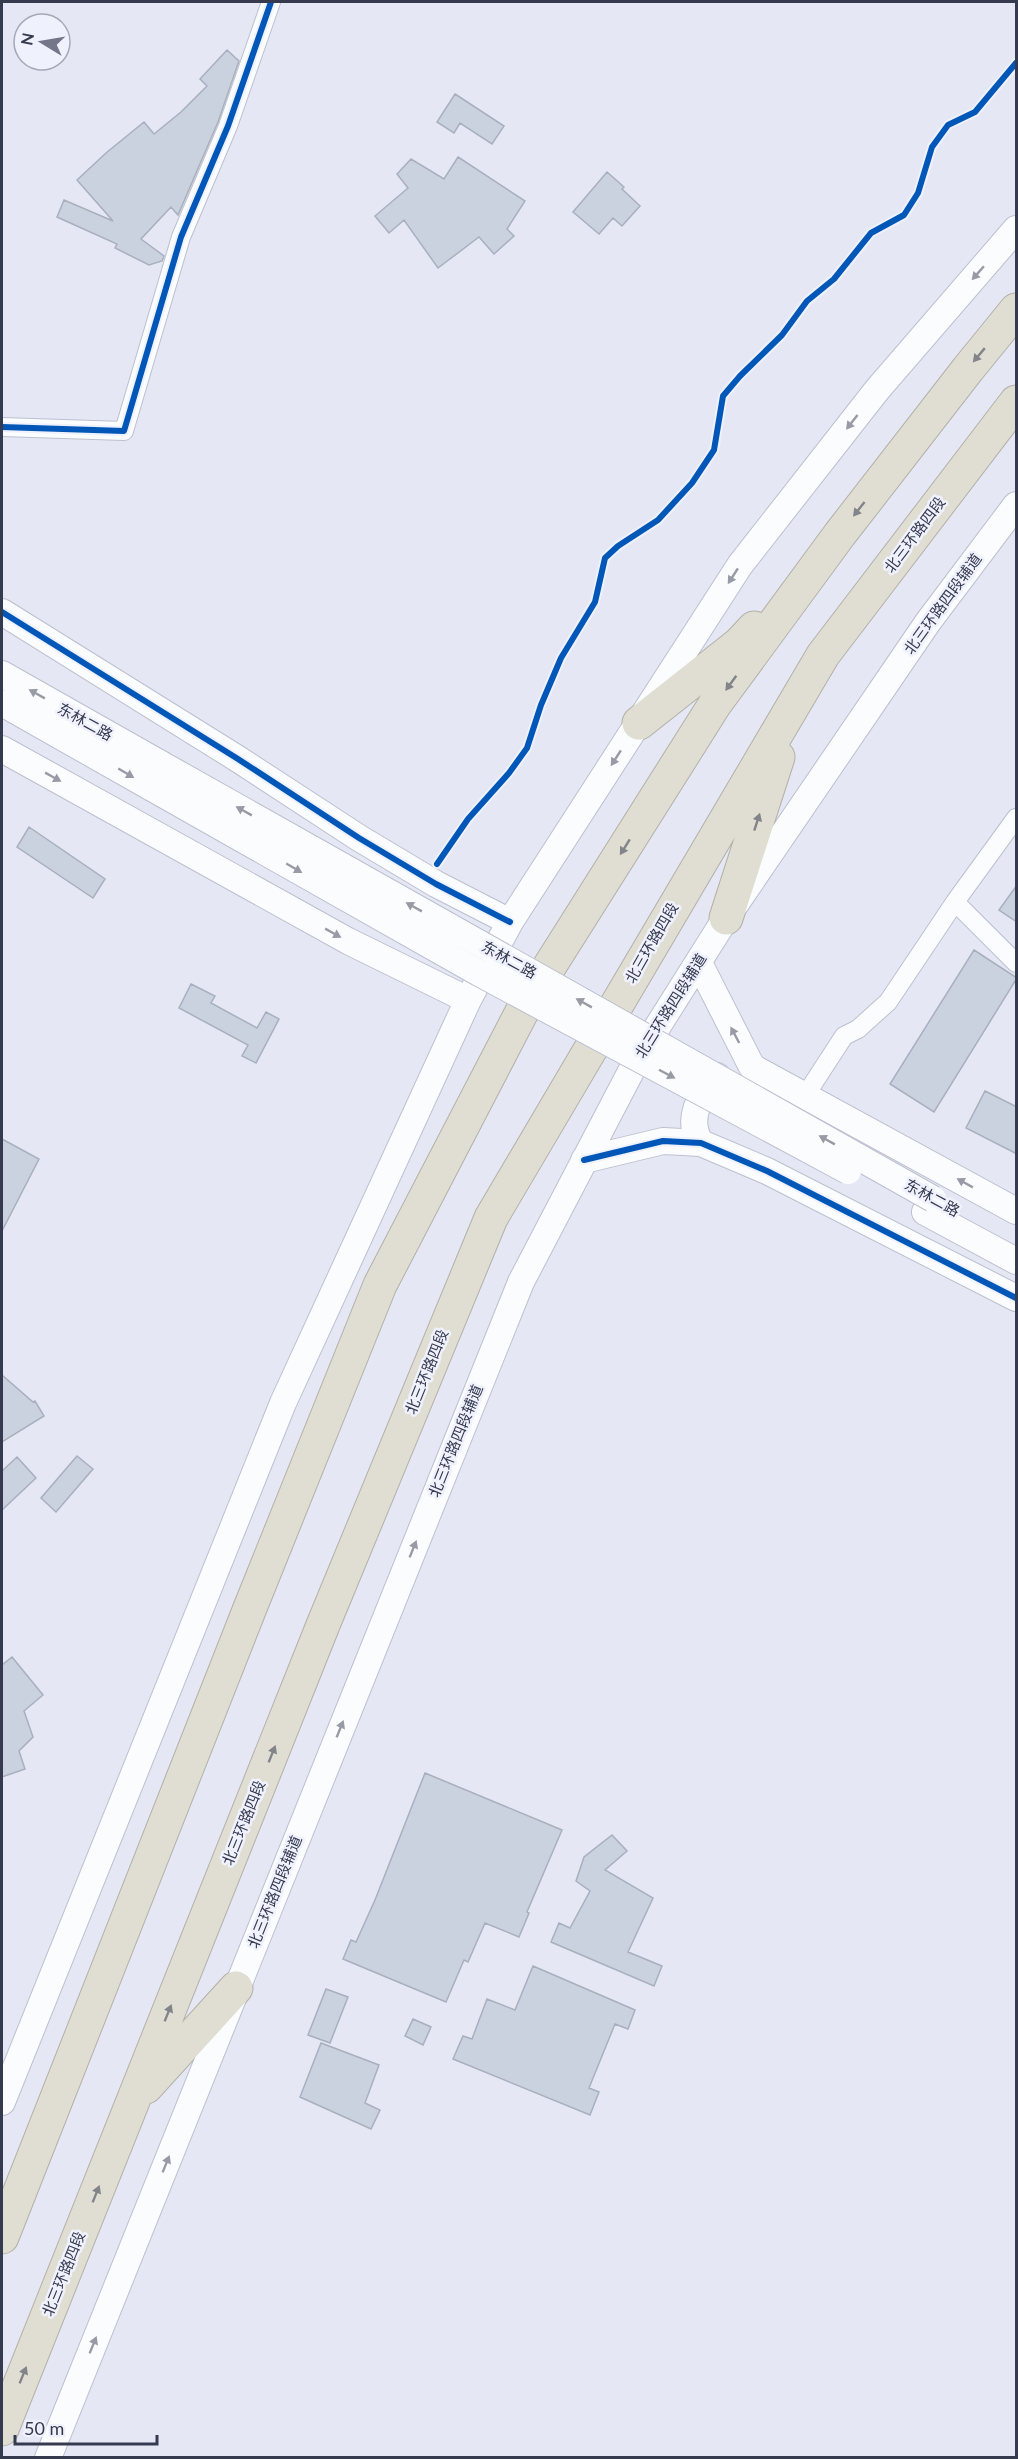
<svg xmlns="http://www.w3.org/2000/svg" width="1018" height="2459" font-family="Lato,'Noto Sans SC',sans-serif">
	<style>
		.building { fill: #cbd2df; stroke: #a8afbd; stroke-width: 1.5 }
		.lines { fill: none; stroke-linecap: round; stroke-linejoin: round }
		.street-casing { stroke: #bcbfcf; stroke-width: 20 }
		.secondary-casing { stroke: #bcbfcf; stroke-width: 28 }
		.highway-casing { stroke: #b2b0a9; stroke-width: 35 }
		.street { stroke: #fbfcfd; stroke-width: 18 }
		.secondary { stroke: #fbfcfd; stroke-width: 26 }
		.highway { stroke: #e0ded2; stroke-width: 33 }
		.secondary-bridge-casing { stroke: #bcbfcf; stroke-width: 28; stroke-linecap: butt }
		.secondary-bridge { stroke: #fbfcfd; stroke-width: 26 }
		.cycleway-casing { stroke: #eff2fd; stroke-width: 10 }
		.cycleway { stroke: #0057b8; stroke-width: 6 }
		.oneway { fill: #989ba6 }
		.oneway2 { fill: #82848a }
		.labels { text-anchor: middle; stroke-width: 5; stroke-linejoin: round; paint-order: stroke }
		.street-label { font-size: 15px; fill: #363a4f; stroke: #eff2fd }
	</style>
	<rect width="100%" height="100%" fill="#e5e8f4"/>
	<path class="building" d="M 227,50 L 239,61 L 218,122 L 178,215 L 171,207 L 141,239 L 164,256 L 162,261 L 149,265 L 115,248 L 117,244 L 57,217 L 64,200 L 113,221 L 77,180 L 106,153 L 144,122 L 154,134 L 181,112 L 207,86 L 200,79 Z
		M 455,94 L 504,126 L 492,144 L 460,123 L 454,133 L 437,122 Z
		M 458,157 L 525,201 L 507,229 L 514,236 L 494,254 L 479,237 L 438,268 L 404,220 L 389,233 L 375,216 L 408,188 L 397,174 L 411,159 L 444,179 Z
		M 607,172 L 624,187 L 622,189 L 640,206 L 622,226 L 613,218 L 599,234 L 573,212 Z
		M 29,827 L 105,879 L 93,898 L 17,847 Z
		M 1017,885 L 1017,922 L 999,910 Z
		M 974,950 L 1017,978 L 934,1112 L 890,1084 Z
		M 191,984 L 215,996 L 211,1003 L 257,1028 L 266,1012 L 279,1019 L 256,1063 L 242,1056 L 248,1045 L 179,1008 Z
		M 985,1091 L 1017,1107 L 1017,1154 L 966,1128 Z
		M 2,1139 L 39,1159 L 2,1231 Z
		M 2,1375 L 33,1402 L 35,1401 L 44,1416 L 2,1442 Z
		M 77,1456 L 93,1469 L 56,1512 L 41,1498 Z
		M 17,1457 L 36,1478 L 2,1510 L 2,1471 Z
		M 12,1657 L 43,1695 L 24,1711 L 33,1737 L 19,1751 L 25,1769 L 2,1777 L 2,1665 Z
		M 425,1773 L 562,1830 L 527,1912 L 529,1913 L 519,1937 L 485,1923 L 468,1962 L 464,1960 L 446,2002 L 343,1959 L 351,1940 L 356,1942 L 375,1900 Z
		M 612,1835 L 627,1851 L 605,1870 L 653,1898 L 628,1952 L 662,1966 L 654,1986 L 551,1942 L 559,1923 L 570,1928 L 590,1891 L 576,1881 L 584,1857 Z
		M 533,1966 L 635,2010 L 628,2029 L 615,2024 L 589,2088 L 599,2092 L 590,2115 L 453,2059 L 463,2036 L 472,2039 L 487,1999 L 515,2010 Z
		M 326,1989 L 348,1997 L 330,2043 L 308,2035 Z
		M 413,2019 L 431,2027 L 423,2045 L 405,2036 Z
		M 321,2043 L 379,2065 L 365,2103 L 380,2110 L 371,2129 L 300,2097 Z"/>
	<g class="lines">
		<defs>
			<path id="street" d="M 2,427 L 124,431 L 181,237 L 228,126 L 271,2
				M 1016,818 L 955,902 L 1016,963
				M 805,1096 L 844,1036 L 858,1029 L 888,1002 L 955,902"/>
			<path id="secondary" d="M 2,612 L 238,759 L 359,838 L 436,884 L 510,922
				M 2,674 L 161,764
				M 2,703 L 152,788
				M 2,749 L 348,941 L 468,1000
				M 699,963 L 752,1067 L 1016,1211
				M 701,1143 C 685,1120 700,1094 717,1076
				M 584,1160 L 663,1141 L 701,1143 L 767,1171 L 1016,1298
				M 925,1212 L 1016,1261
				M 2,2102 L 283,1403 L 468,1000 L 510,922 L 740,565 L 877,390 L 1016,229
				M 48,2458 L 521,1282 L 639,1056 L 726,918 L 928,622 L 1016,505"/>
			<path id="highway" d="M 639,723 L 739,644 L 754,628
				M 726,918 L 778,757
				M 146,2087 L 236,1988
				M 2,2237 L 250,1608 L 380,1285 L 527,1002 L 715,704 L 840,534 L 968,369 L 1016,310
				M 2,2429 L 323,1625 L 491,1218 L 823,655 L 1016,402"/>
		</defs>
		<use href="#street" class="street-casing"/>
		<use href="#secondary" class="secondary-casing"/>
		<use href="#highway" class="highway-casing"/>
		<use href="#street" class="street"/>
		<use href="#secondary" class="secondary"/>
		<use href="#highway" class="highway"/>
		<defs>
			<path id="secondary-bridge" d="M 161,764 L 933,1199
				M 152,788 L 479,973 L 848,1171"/>
		</defs>
		<use href="#secondary-bridge" class="secondary-bridge-casing"/>
		<use href="#secondary-bridge" class="secondary-bridge"/>
		<defs>
			<path id="cycleway" d="M 2,427 L 124,431 L 181,237 L 228,126 L 271,2
				M 2,612 L 238,759 L 359,838 L 436,884 L 510,922
				M 437,864 L 468,819 L 509,773 L 527,748 L 541,705 L 561,658 L 595,602 L 605,558 L 618,546 L 658,520 L 692,483 L 714,450 L 723,396 L 740,376 L 782,335 L 807,301 L 834,279 L 871,233 L 904,215 L 918,193 L 932,147 L 948,125 L 975,112 L 1016,63
				M 584,1160 L 663,1141 L 701,1143 L 767,1171 L 1016,1298"/>
		</defs>
		<use href="#cycleway" class="cycleway-casing"/>
		<use href="#cycleway" class="cycleway"/>
	</g>
	<defs><path id="oneway-solid" d="M-6-.8H1V-3.2L6.5 0L1 3.2V.8H-6Z" transform="scale(1.5)"/></defs>
	<g class="oneway">
		<use href="#oneway-solid" transform="translate(978 273) rotate(131)"/>
		<use href="#oneway-solid" transform="translate(852 422) rotate(128)"/>
		<use href="#oneway-solid" transform="translate(733 576) rotate(123)"/>
		<use href="#oneway-solid" transform="translate(37 694) rotate(-151)"/>
		<use href="#oneway-solid" transform="translate(616 758) rotate(123)"/>
		<use href="#oneway-solid" transform="translate(126 773) rotate(30)"/>
		<use href="#oneway-solid" transform="translate(53 777) rotate(29)"/>
		<use href="#oneway-solid" transform="translate(244 811) rotate(-151)"/>
		<use href="#oneway-solid" transform="translate(294 868) rotate(30)"/>
		<use href="#oneway-solid" transform="translate(414 907) rotate(-151)"/>
		<use href="#oneway-solid" transform="translate(333 933) rotate(29)"/>
		<use href="#oneway-solid" transform="translate(584 1003) rotate(-151)"/>
		<use href="#oneway-solid" transform="translate(735 1035) rotate(-118)"/>
		<use href="#oneway-solid" transform="translate(667 1074) rotate(28)"/>
		<use href="#oneway-solid" transform="translate(827 1140) rotate(-151)"/>
		<use href="#oneway-solid" transform="translate(965 1183) rotate(-151)"/>
		<use href="#oneway-solid" transform="translate(413 1549) rotate(-68)"/>
		<use href="#oneway-solid" transform="translate(340 1729) rotate(-68)"/>
		<use href="#oneway-solid" transform="translate(166 2164) rotate(-68)"/>
		<use href="#oneway-solid" transform="translate(93 2345) rotate(-68)"/>
	</g>
	<g class="oneway2">
		<use href="#oneway-solid" transform="translate(979 355) rotate(130)"/>
		<use href="#oneway-solid" transform="translate(859 509) rotate(128)"/>
		<use href="#oneway-solid" transform="translate(731 683) rotate(126)"/>
		<use href="#oneway-solid" transform="translate(757 822) rotate(-72)"/>
		<use href="#oneway-solid" transform="translate(625 847) rotate(122)"/>
		<use href="#oneway-solid" transform="translate(272 1754) rotate(-68)"/>
		<use href="#oneway-solid" transform="translate(168 2013) rotate(-68)"/>
		<use href="#oneway-solid" transform="translate(96 2194) rotate(-68)"/>
		<use href="#oneway-solid" transform="translate(23 2375) rotate(-68)"/>
	</g>
	<g class="labels">
		<g class="street-label">
			<text transform="translate(915 535) rotate(-53)" y="5">北三环路四段</text>
			<text transform="translate(943 604) rotate(-54)" y="5">北三环路四段辅道</text>
			<text transform="translate(85 722) rotate(29)" y="5">东林二路</text>
			<text transform="translate(652 943) rotate(-60)" y="5">北三环路四段</text>
			<text transform="translate(509 960) rotate(29)" y="5">东林二路</text>
			<text transform="translate(671 1006) rotate(-58)" y="5">北三环路四段辅道</text>
			<text transform="translate(932 1198) rotate(29)" y="5">东林二路</text>
			<text transform="translate(427 1372) rotate(-68)" y="5">北三环路四段</text>
			<text transform="translate(456 1441) rotate(-68)" y="5">北三环路四段辅道</text>
			<text transform="translate(244 1823) rotate(-68)" y="5">北三环路四段</text>
			<text transform="translate(275 1892) rotate(-68)" y="5">北三环路四段辅道</text>
			<text transform="translate(64 2274) rotate(-68)" y="5">北三环路四段</text>
		</g>
	</g>
	<rect width="1018" height="2459" fill="none" stroke="#363a4f" stroke-width="6"/>
	<g transform="translate(42 42) rotate(281)"><circle r="28" fill="#eff2fd" stroke="#a5a8b7" stroke-width="1.5"/>
	<path d="M0-4.5L10 22L0 15L-10 22Z" fill="#737789"/>
	<text y="-9" font-size="16" font-weight="bold" text-anchor="middle" fill="#363a4f">N</text>
	</g>
	<path d="M15 2435v9h142v-9" fill="none" stroke="#363a4f" stroke-width="3"/>
	<text x="24" y="2435" font-size="18" fill="#363a4f" stroke="#eff2fd" stroke-width="4.5" paint-order="stroke">50 m</text>
</svg>
